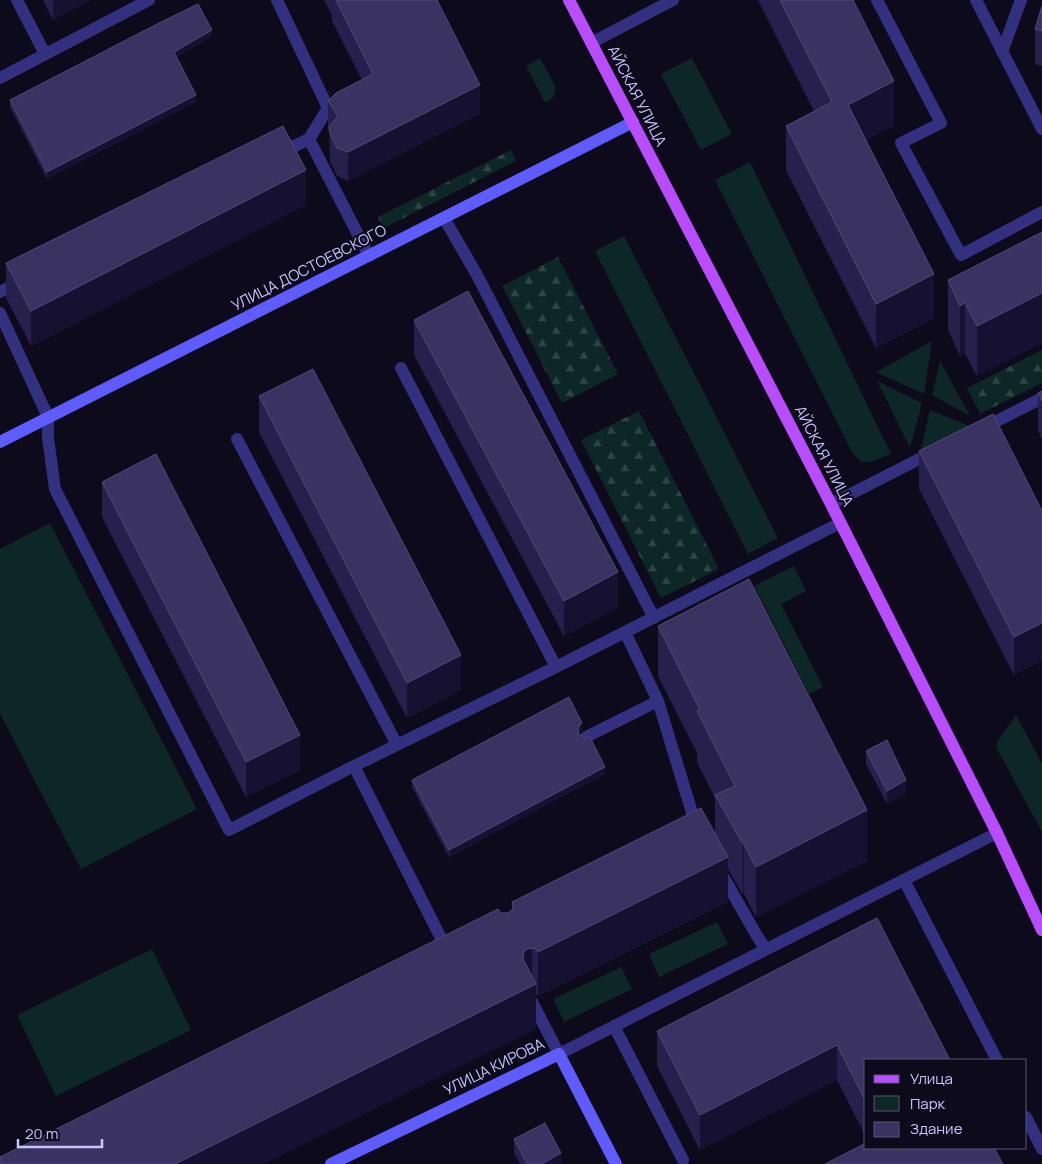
<svg xmlns="http://www.w3.org/2000/svg" width="1042" height="1164" font-family="Manrope,sans-serif">
	<style>
		.green { fill: #0c2725 }
		.forest { fill: url(#forest-firs) }
		.lines { fill: none; stroke-linecap: round; stroke-linejoin: round }
		.lane { stroke: #33317f; stroke-width: 12 }
		.street { stroke: #33317f; stroke-width: 12 }
		.secondary { stroke: #5e5cff; stroke-width: 12 }
		.primary { stroke: #ba4cff; stroke-width: 12 }
		.wall { fill: #28204c }
		.shaded-wall { fill: #161031 }
		.building { fill: #3a3260; stroke: #504979 }
		.labels { text-anchor: middle; stroke-width: 4; stroke-linejoin: round; paint-order: stroke }
		.street-label { font-size: 15px; fill: #cbc5ff; stroke: #0d0a1c }
	</style>
	<defs>
		<pattern id="forest-firs" width="22" height="20" patternUnits="userSpaceOnUse" patternTransform="scale(1.25)"><rect width="22" height="20" fill="#0c2725"/><path d="M5 1l3.5 6h-7zM16 11l3.5 6h-7z" fill="#2e4546"/></pattern>
	</defs>
	<rect width="100%" height="100%" fill="#0d0a1c"/>
	<path class="green" d="M 540,58 L 556,88 L 553,98 L 545,103 L 526,66 Z
		M 692,58 L 732,134 L 701,150 L 661,74 Z
		M 750,162 L 891,454 L 870,462 L 861,462 L 852,452 L 715,180 Z
		M 624,236 L 778,538 L 748,554 L 595,251 Z
		M 932,341 L 924,394 L 876,372 Z
		M 940,361 L 970,416 L 932,395 Z
		M 877,381 L 922,403 L 910,448 Z
		M 930,410 L 972,427 L 920,453 Z
		M 50,523 L 197,809 L 81,869 L 0,714 L 0,549 Z
		M 794,566 L 806,591 L 781,604 L 823,687 L 809,694 L 754,586 Z
		M 1016,715 L 1042,764 L 1042,832 L 996,747 L 999,739 Z
		M 717,922 L 728,944 L 659,977 L 649,954 Z
		M 152,949 L 191,1030 L 56,1096 L 17,1015 Z
		M 621,967 L 632,989 L 564,1022 L 553,999 Z"/>
	<path class="forest" d="M 511,150 L 516,161 L 384,228 L 378,217 Z
		M 558,257 L 618,374 L 562,403 L 502,286 Z
		M 1042,350 L 1042,383 L 980,414 L 967,388 Z
		M 639,411 L 719,569 L 661,598 L 581,440 Z"/>
	<g class="lines">
		<path class="lane" d="M 17,0 L 45,54
			M 277,0 L 328,108 L 309,139 L 369,256
			M 877,0 L 941,123 L 901,143 L 961,255 L 1042,212
			M 976,0 L 1042,129
			M 591,43 L 673,0
			M 1002,52 L 1021,0
			M 0,78 L 149,0
			M 278,154 L 309,139
			M 444,218 L 477,275 L 654,618
			M 0,292 L 20,282
			M 0,313 L 48,417 L 48,438 L 55,489 L 229,830 L 354,766 L 556,667 L 840,523
			M 401,368 L 556,667
			M 983,428 L 1042,398
			M 237,439 L 397,745
			M 831,504 L 933,452
			M 625,632 L 658,701 L 697,829
			M 586,737 L 658,701
			M 354,766 L 448,952
			M 720,871 L 757,936 L 766,949
			M 904,880 L 997,1060
			M 531,1000 L 559,1054
			M 614,1026 L 683,1160
			M 1026,1117 L 1042,1149"/>
		<path class="street" d="M 559,1054 L 997,833"/>
		<path class="secondary" d="M 0,442 L 633,122
			M 331,1164 L 559,1054 L 616,1164"/>
		<path class="primary" d="M 569,0 L 831,504 L 997,833 L 1042,930"/>
	</g>
	<path class="wall" d="M 43,0 L 91,0 L 53,20 Z
		M 324,0 L 437,0 L 480,114 L 348,181 L 337,176 L 330,161 L 329,131 L 328,129 L 328,101 L 362,80 L 332,21 L 332,15 Z
		M 758,0 L 853,0 L 894,125 L 866,140 L 934,318 L 876,348 L 786,170 L 786,126 L 814,111 Z
		M 1042,6 L 1042,66 L 1035,64 L 1035,29 Z
		M 212,37 L 176,57 L 196,102 L 47,179 L 10,107 L 10,100 Z
		M 306,205 L 31,346 L 6,298 L 6,263 Z
		M 1042,232 L 1042,343 L 977,376 L 965,354 L 960,356 L 948,330 L 948,280 Z
		M 414,320 L 618,607 L 564,636 L 414,355 Z
		M 1042,391 L 1042,439 L 1038,431 L 1038,393 Z
		M 259,396 L 461,690 L 407,718 L 259,432 Z
		M 919,451 L 1042,511 L 1014,675 L 919,489 Z
		M 102,482 L 300,770 L 246,797 L 102,517 Z
		M 658,626 L 867,861 L 756,917 L 744,894 L 743,895 L 728,869 L 728,902 L 538,996 L 536,994 L 536,1029 L 501,913 L 508,913 L 512,910 L 512,902 L 715,834 L 715,798 L 697,762 L 697,753 L 658,676 Z
		M 582,730 L 580,732 L 579,734 L 605,774 L 449,857 L 412,787 L 412,780 Z
		M 866,751 L 906,794 L 887,804 L 866,764 Z
		M 877,918 L 866,1060 L 866,1137 L 837,1080 L 700,1150 L 657,1066 L 657,1031 Z
		M 514,1139 L 561,1164 L 520,1164 L 514,1153 Z"/>
	<path class="shaded-wall" d="M 53,0 L 91,0 L 53,20 Z
		M 212,30 L 212,37 L 174,59 L 174,52 Z
		M 894,81 L 894,125 L 848,149 L 848,105 Z
		M 480,85 L 480,114 L 348,181 L 348,152 Z
		M 196,95 L 196,102 L 47,179 L 47,172 Z
		M 306,170 L 306,205 L 31,346 L 31,311 Z
		M 934,274 L 934,318 L 876,348 L 876,304 Z
		M 1042,293 L 1042,343 L 977,376 L 977,326 Z
		M 965,303 L 965,354 L 960,356 L 960,306 Z
		M 618,572 L 618,607 L 564,636 L 564,601 Z
		M 1042,623 L 1042,661 L 1014,675 L 1014,637 Z
		M 461,655 L 461,690 L 407,718 L 407,683 Z
		M 582,723 L 582,730 L 580,732 L 578,736 L 578,729 L 580,725 Z
		M 300,735 L 300,770 L 246,797 L 246,762 Z
		M 605,767 L 605,774 L 449,857 L 449,850 Z
		M 906,780 L 906,794 L 887,804 L 887,791 Z
		M 867,810 L 867,861 L 756,917 L 756,867 Z
		M 743,844 L 744,844 L 744,894 L 743,895 Z
		M 728,857 L 728,902 L 538,996 L 538,952 Z
		M 532,948 L 532,986 L 536,984 L 536,1029 L 264,1164 L 175,1164 L 523,959 L 524,952 L 527,949 Z
		M 837,1045 L 837,1080 L 700,1150 L 700,1115 Z
		M 561,1153 L 561,1164 L 542,1164 Z"/>
	<path class="building" d="M 336,0 L 437,0 L 480,85 L 348,152 L 337,148 L 330,133 L 329,127 L 338,116 L 328,101 L 336,93 L 373,74 Z
		M 780,0 L 853,0 L 894,81 L 848,105 L 934,274 L 876,304 L 786,126 L 832,102 Z
		M 198,4 L 212,30 L 174,52 L 196,95 L 47,172 L 10,100 L 159,23 Z
		M 1042,6 L 1042,31 L 1035,29 Z
		M 283,126 L 306,170 L 31,311 L 6,263 Z
		M 1042,232 L 1042,293 L 977,326 L 965,303 L 960,306 L 948,280 Z
		M 468,291 L 618,572 L 564,601 L 414,320 Z
		M 313,369 L 461,655 L 407,683 L 259,396 Z
		M 1042,391 L 1042,401 L 1038,393 Z
		M 993,414 L 1042,511 L 1042,623 L 1014,637 L 919,451 Z
		M 156,454 L 300,735 L 246,762 L 102,482 Z
		M 749,579 L 867,810 L 756,867 L 744,844 L 743,844 L 715,795 L 735,786 L 697,711 L 700,710 L 658,626 Z
		M 569,697 L 582,723 L 580,725 L 578,729 L 579,734 L 585,738 L 590,737 L 605,767 L 449,850 L 412,780 Z
		M 887,740 L 906,780 L 887,791 L 866,751 Z
		M 701,808 L 728,857 L 538,952 L 536,949 L 532,948 L 527,949 L 524,952 L 523,959 L 536,984 L 175,1164 L 0,1164 L 0,1157 L 498,909 L 501,913 L 508,913 L 512,910 L 513,906 L 512,902 Z
		M 877,918 L 950,1060 L 866,1060 L 866,1102 L 837,1045 L 700,1115 L 657,1031 Z
		M 545,1123 L 561,1153 L 542,1164 L 527,1164 L 514,1139 Z
		M 866,1143 L 866,1148 L 994,1148 L 1003,1164 L 825,1164 Z"/>
	<g class="labels">
		<g class="street-label">
			<text transform="translate(637 96) rotate(63)" y="5">АЙСКАЯ УЛИЦА</text>
			<text transform="translate(309 268) rotate(-27)" y="5">УЛИЦА ДОСТОЕВСКОГО</text>
			<text transform="translate(824 456) rotate(63)" y="5">АЙСКАЯ УЛИЦА</text>
			<text transform="translate(494 1067) rotate(-26)" y="5">УЛИЦА КИРОВА</text>
		</g>
	</g>
	<rect x="864" y="1059" width="162" height="90" fill="#0d0a1c" stroke="#595577"/>
	<rect x="874" y="1075" width="25" height="8" fill="#ba4cff" stroke="#595577"/>
	<text x="910" y="1084" font-size="15" fill="#cbc5ff">Улица</text>
	<rect x="874" y="1096" width="25" height="15" fill="#0c2725" stroke="#595577"/>
	<text x="910" y="1109" font-size="15" fill="#cbc5ff">Парк</text>
	<rect x="874" y="1122" width="25" height="15" fill="#3a3260" stroke="#595577"/>
	<text x="910" y="1134" font-size="15" fill="#cbc5ff">Здание</text>
	<path d="M18 1139v8h84v-8" fill="none" stroke="#cbc5ff" stroke-width="2.5"/>
	<text x="25" y="1139" font-size="15" fill="#cbc5ff" stroke="#0d0a1c" stroke-width="4" paint-order="stroke">20 m</text>
</svg>
